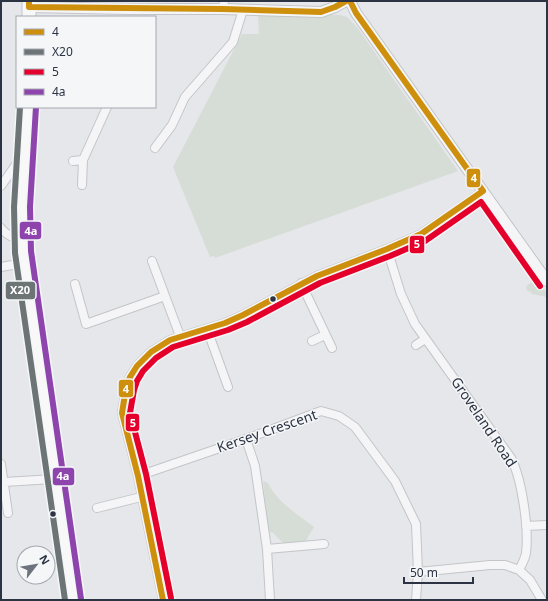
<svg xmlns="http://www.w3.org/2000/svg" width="548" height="601" font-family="'Noto Sans',sans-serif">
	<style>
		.green { fill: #d6ddd6 }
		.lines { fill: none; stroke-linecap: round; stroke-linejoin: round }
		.minor-casing { stroke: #c3c5c8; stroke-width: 10 }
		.tertiary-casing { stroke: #c3c5c8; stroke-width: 12 }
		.primary-casing { stroke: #c2c4c8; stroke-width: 15 }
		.minor { stroke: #f5f5f7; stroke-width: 8 }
		.tertiary { stroke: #f5f5f7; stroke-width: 10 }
		.primary { stroke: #f8f8f8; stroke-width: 13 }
		.bus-1-casing { stroke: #f4f6f8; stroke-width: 9 }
		.bus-2-casing { stroke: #f4f6f8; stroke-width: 9 }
		.bus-3-casing { stroke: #f4f6f8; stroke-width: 9 }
		.bus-4-casing { stroke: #f4f6f8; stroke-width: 9 }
		.bus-1 { stroke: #ce8f0d; stroke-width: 6 }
		.bus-2 { stroke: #6c7476; stroke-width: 6 }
		.bus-3 { stroke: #e4002b; stroke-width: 6 }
		.bus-4 { stroke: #8e44ad; stroke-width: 6 }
		.bus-dot { fill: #2c3443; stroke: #f4f6f8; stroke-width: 1.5 }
		.labels { text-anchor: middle; stroke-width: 3; stroke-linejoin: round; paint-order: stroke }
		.street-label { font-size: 14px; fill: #2c3443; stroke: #f4f6f8 }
		.line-badge { stroke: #f4f6f8; stroke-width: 1.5 }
		.badge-label { font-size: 11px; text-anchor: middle; font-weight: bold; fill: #fff }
	</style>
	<rect width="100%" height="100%" fill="#e5e7ea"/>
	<path class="green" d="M 258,14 L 340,15 L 347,17 L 357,27 L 458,171 L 215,258 L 214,256 L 210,257 L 173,167 L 242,34 L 259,34 Z
		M 537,279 L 547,293 L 547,297 L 532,294 L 530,291 L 528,292 L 526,288 L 527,288 L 526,286 Z
		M 263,481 L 268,483 C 277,502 297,514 314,527 L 305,542 L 284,544 L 272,532 L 268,533 Z"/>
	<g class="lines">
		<defs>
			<path id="minor" d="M 223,9 L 224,1
				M 155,148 L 172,125 L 185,97 L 233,42 L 243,10
				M 73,161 L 83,160
				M 82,185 L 83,160 L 107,107
				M 1,186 L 15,166 L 25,160
				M 1,228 C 5,235 15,237 22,244
				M 387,249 L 401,294 L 415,324 L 511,458 C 522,479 529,529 526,553 C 525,559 522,564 519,570 L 530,580 L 542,600
				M 152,261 L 180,336
				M 1,267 L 24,263
				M 301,283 L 332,348
				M 75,284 L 86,324 L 165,296
				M 207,329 L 228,387
				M 312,341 L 325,335
				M 416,345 L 425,339
				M 246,439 L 255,466 L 267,549 L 270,600
				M 1,464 L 8,513
				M 138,476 L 246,439 L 321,411 L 339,416 L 355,427 L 395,481 L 416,524 L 418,572 L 416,600
				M 4,482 L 54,479
				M 97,508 L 141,497
				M 526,526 L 547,525
				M 267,549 L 324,544
				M 418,572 L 490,565 L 505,565 L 519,570
				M 163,600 L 138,476 L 122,413 L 126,388 L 130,377 L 137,366 L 151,352 L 170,340 L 225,323 L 243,315 L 317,276 L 387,249 L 421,234 L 448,216 L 483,191"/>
			<path id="tertiary" d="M 350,1 L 356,13 L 547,281
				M 29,7 L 129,9 L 223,9 L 321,12 L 335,7 L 346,1"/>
			<path id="primary" d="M 29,17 L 29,1
				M 28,107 L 22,207 L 23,252 L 73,600"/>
		</defs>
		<use href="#minor" class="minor-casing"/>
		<use href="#tertiary" class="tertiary-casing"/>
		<use href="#primary" class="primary-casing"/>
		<use href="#minor" class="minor"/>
		<use href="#tertiary" class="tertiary"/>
		<use href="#primary" class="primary"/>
		<defs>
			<path id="bus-1" d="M 29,1 L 29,7 L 223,9 L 321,12 L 335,7 L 346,1
				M 163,600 L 138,476 L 122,413 L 126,388 L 130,377 L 137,366 L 151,352 L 170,340 L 225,323 L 243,315 L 317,276 L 387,249 L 421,234 L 483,191 L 356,13 L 350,1"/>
			<path id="bus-2" d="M 20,107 L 14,207 L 15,253 L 65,600"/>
			<path id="bus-3" d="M 171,598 L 146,474 L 130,413 L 134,390 L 137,381 L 143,371 L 156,358 L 173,347 L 228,330 L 247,322 L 320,283 L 390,256 L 425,241 L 481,202 L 540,286"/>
			<path id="bus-4" d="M 36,107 L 30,207 L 31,251 L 81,599"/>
		</defs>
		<use href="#bus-1" class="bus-1-casing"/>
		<use href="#bus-2" class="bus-2-casing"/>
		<use href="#bus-3" class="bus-3-casing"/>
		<use href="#bus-4" class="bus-4-casing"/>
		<use href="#bus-1" class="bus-1"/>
		<use href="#bus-2" class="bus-2"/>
		<use href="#bus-3" class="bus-3"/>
		<use href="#bus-4" class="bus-4"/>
	</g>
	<g class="bus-dot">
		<circle cx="273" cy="299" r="3.5"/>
		<circle cx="53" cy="514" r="3.5"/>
	</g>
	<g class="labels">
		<g class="street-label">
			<text transform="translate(484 422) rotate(56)" y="5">Groveland Road</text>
			<text transform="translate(267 431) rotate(-19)" y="5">Kersey Crescent</text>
		</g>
	</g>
	<g class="line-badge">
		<rect x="466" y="168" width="15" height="20" rx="4" fill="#ce8f0d"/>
		<rect x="19" y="221" width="23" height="19" rx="4" fill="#8e44ad"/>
		<rect x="409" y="235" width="16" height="19" rx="4" fill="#e4002b"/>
		<rect x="5" y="281" width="31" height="19" rx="4" fill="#6c7476"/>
		<rect x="118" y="379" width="16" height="19" rx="4" fill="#ce8f0d"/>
		<rect x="125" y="413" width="15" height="19" rx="4" fill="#e4002b"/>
		<rect x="52" y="467" width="23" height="19" rx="4" fill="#8e44ad"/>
	</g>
	<g class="badge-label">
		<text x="474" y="182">4</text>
		<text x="31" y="235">4a</text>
		<text x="417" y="248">5</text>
		<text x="20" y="294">X20</text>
		<text x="126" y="393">4</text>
		<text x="133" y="427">5</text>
		<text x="63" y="480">4a</text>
	</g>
	<rect width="548" height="601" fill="none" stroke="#2c3443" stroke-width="4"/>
	<rect x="16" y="16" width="140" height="92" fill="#f4f6f8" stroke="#a4a8b0"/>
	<rect x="24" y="29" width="20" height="6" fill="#ce8f0d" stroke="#a4a8b0"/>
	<text x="52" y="36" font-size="12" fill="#2c3443">4</text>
	<rect x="24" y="49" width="20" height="6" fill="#6c7476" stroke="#a4a8b0"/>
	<text x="52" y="56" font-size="12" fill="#2c3443">X20</text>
	<rect x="24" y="69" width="20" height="6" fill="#e4002b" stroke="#a4a8b0"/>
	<text x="52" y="76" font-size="12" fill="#2c3443">5</text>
	<rect x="24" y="89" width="20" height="6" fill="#8e44ad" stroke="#a4a8b0"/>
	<text x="52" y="96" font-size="12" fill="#2c3443">4a</text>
	<g transform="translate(36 565) rotate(59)"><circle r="19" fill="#f4f6f8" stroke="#a4a8b0"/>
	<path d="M0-3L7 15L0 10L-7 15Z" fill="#6d737d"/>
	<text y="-6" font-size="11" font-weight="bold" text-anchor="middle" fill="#2c3443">N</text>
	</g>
	<path d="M404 577v6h69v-6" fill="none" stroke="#2c3443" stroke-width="2"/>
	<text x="410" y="577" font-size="12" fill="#2c3443" stroke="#f4f6f8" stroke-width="3" paint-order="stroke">50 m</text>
</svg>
